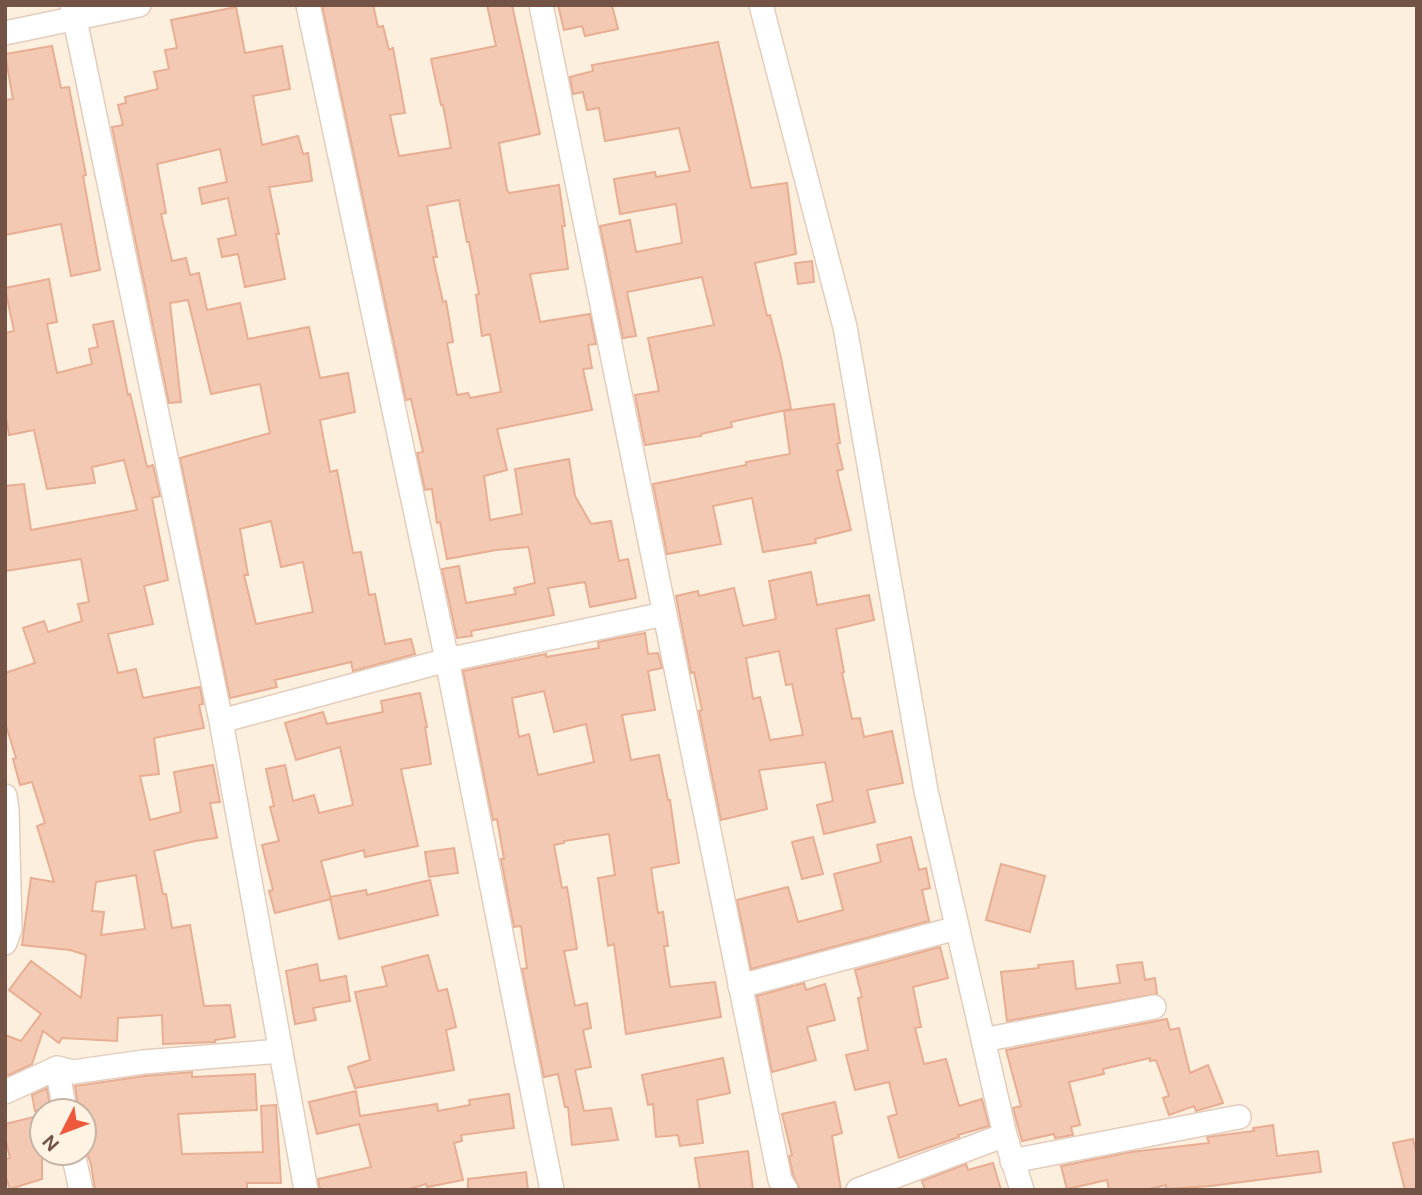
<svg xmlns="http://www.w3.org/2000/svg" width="1422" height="1195" font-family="'DM Sans',sans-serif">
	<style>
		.building { fill: #f4c9b3; stroke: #e7ae93; stroke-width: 2; fill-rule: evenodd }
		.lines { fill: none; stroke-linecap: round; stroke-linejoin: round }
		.minor-casing { stroke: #e3ccbc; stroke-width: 26 }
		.minor { stroke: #fff; stroke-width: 23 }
	</style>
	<rect width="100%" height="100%" fill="#fdefdd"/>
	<path class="building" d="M 322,5 L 373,5 L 378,27 L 383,26 L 389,50 L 393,48 L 405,113 L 390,115 L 399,156 L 451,148 L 443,105 L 441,105 L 431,59 L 496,46 L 487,5 L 512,5 L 540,134 L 499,143 L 507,190 L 509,193 L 559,185 L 565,226 L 562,226 L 568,269 L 530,274 L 540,322 L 590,314 L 596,344 L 588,345 L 592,368 L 583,369 L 592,410 L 497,429 L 507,470 L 484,476 L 490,520 L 522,514 L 515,469 L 569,459 L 575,496 L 591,524 L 611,521 L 619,561 L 628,559 L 636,598 L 590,607 L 585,582 L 548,588 L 554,615 L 471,631 L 472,636 L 457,638 L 442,569 L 459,566 L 466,603 L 516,594 L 514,588 L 535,583 L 529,549 L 528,547 L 496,550 L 447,559 L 440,522 L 437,523 L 432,489 L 425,490 L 417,453 L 423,452 L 411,399 L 406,400 ZM 459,200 L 467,242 L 469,242 L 479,294 L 476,295 L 482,336 L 490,334 L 501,392 L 470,398 L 468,393 L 457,395 L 447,343 L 453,342 L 446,301 L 443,302 L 433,257 L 437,257 L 427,206 Z
		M 558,5 L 612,5 L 618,29 L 585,36 L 582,26 L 564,30 Z
		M 236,7 L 245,53 L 282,46 L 290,89 L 253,96 L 262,145 L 298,136 L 303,154 L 308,153 L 312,181 L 269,187 L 279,234 L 276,234 L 285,279 L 245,287 L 238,254 L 222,257 L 218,239 L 236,235 L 228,198 L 202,204 L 199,188 L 227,182 L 220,149 L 157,164 L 166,213 L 161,214 L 172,261 L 186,258 L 190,275 L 199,273 L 207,310 L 240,303 L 248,339 L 309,327 L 320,378 L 348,373 L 355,412 L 320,420 L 330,472 L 337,470 L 353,553 L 361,552 L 369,595 L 375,594 L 385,644 L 411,639 L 415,654 L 353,671 L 351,662 L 275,680 L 277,687 L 230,698 L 180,458 L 270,433 L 260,384 L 211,394 L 188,300 L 170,303 L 181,402 L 169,403 L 112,127 L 123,125 L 118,105 L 126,103 L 125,97 L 158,89 L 154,72 L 169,69 L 165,50 L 177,48 L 171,20 ZM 271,521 L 281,567 L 303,562 L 313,612 L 256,624 L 244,575 L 248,575 L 240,529 Z
		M 718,42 L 751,188 L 787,183 L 796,254 L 755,263 L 767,316 L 770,315 L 781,358 L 791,409 L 731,422 L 732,427 L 701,434 L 701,436 L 645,445 L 635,395 L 659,391 L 648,338 L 714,325 L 702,277 L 627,292 L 636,336 L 623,338 L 600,226 L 630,220 L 636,252 L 682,243 L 676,204 L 620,214 L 614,179 L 655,172 L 656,177 L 690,171 L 679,128 L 605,141 L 599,108 L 587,110 L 583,92 L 573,94 L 570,77 L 593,71 L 592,65 Z
		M 52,46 L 61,88 L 69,87 L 86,175 L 83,176 L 100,270 L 71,276 L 61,224 L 5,235 L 5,100 L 13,99 L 5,54 Z
		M 812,261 L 814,282 L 798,284 L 795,263 Z
		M 49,279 L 57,322 L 47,324 L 57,373 L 92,364 L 89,349 L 98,347 L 93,325 L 113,321 L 128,395 L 130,394 L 134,410 L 147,467 L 153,465 L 160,496 L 152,498 L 168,580 L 144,586 L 153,624 L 108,634 L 118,673 L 136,669 L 143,698 L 200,687 L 203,704 L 199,705 L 204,728 L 154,738 L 159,774 L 140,776 L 150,820 L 181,812 L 174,772 L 213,765 L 220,802 L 210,803 L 217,838 L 195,841 L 154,851 L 163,894 L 166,894 L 172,928 L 190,925 L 204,1006 L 230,1005 L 235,1037 L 215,1040 L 215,1042 L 163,1044 L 162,1015 L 118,1018 L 117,1041 L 62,1038 L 59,1043 L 43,1031 L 32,1064 L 9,1075 L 5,1074 L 5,1035 L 21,1041 L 41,1014 L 9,990 L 31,961 L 81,998 L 86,955 L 70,950 L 22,945 L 31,878 L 54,882 L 37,826 L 45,823 L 32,782 L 20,785 L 13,759 L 16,758 L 5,722 L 5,673 L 35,663 L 23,628 L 44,621 L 48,632 L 82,621 L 78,604 L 89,602 L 81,559 L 5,571 L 5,486 L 24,484 L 31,530 L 137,510 L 124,460 L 92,467 L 95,483 L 47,489 L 34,430 L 9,435 L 5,412 L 5,333 L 14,331 L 5,288 ZM 136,875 L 145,929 L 101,935 L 104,912 L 92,911 L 96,882 Z
		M 834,404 L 840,443 L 837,444 L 843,469 L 837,471 L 851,530 L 815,539 L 816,543 L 763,552 L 752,498 L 713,506 L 721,544 L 667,554 L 653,484 L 746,465 L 746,462 L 790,454 L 784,411 Z
		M 811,572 L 817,605 L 869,595 L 874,620 L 836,629 L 844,672 L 842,673 L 852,719 L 860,718 L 864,737 L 892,731 L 903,783 L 867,790 L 875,822 L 824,834 L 817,805 L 833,801 L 825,762 L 759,770 L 767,809 L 721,820 L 699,711 L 702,710 L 694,672 L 691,673 L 676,596 L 698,591 L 699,596 L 734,588 L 743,626 L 776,619 L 769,581 ZM 779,651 L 786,685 L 792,684 L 803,735 L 770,740 L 760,697 L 753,699 L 746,658 Z
		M 645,633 L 648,654 L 658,653 L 662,668 L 648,671 L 655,710 L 622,715 L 631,760 L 659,755 L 668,800 L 670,800 L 679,863 L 651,868 L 658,913 L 663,912 L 668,946 L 664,946 L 670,987 L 715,982 L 721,1017 L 626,1034 L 614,944 L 608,946 L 598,878 L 615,875 L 609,834 L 564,841 L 564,843 L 554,845 L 562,888 L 567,887 L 577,949 L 564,951 L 575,1006 L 587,1003 L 591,1028 L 583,1030 L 591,1067 L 575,1070 L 584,1111 L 611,1108 L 618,1140 L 572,1145 L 568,1107 L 565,1107 L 558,1074 L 544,1077 L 522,969 L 527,968 L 521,926 L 514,927 L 501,859 L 504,859 L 497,819 L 493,820 L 463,671 L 546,654 L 546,657 L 599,648 L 598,642 ZM 544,691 L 554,732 L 586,724 L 594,762 L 538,775 L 529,734 L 519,737 L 512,698 Z
		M 420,693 L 427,727 L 425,727 L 431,764 L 401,769 L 418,846 L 365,857 L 364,850 L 321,861 L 331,899 L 275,913 L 269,891 L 273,890 L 262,845 L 279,841 L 270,807 L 274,806 L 266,769 L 285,765 L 293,801 L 314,795 L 319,813 L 353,805 L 340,747 L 296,760 L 285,723 L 323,712 L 327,724 L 383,712 L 381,701 Z
		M 813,837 L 823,874 L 802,879 L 792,842 Z
		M 911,837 L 919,870 L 926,868 L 930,888 L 922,890 L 929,921 L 751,969 L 737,900 L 788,887 L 798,922 L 843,910 L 834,874 L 881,862 L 877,845 Z
		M 454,848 L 458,873 L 429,877 L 425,852 Z
		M 1001,864 L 1045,876 L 1030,932 L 986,920 Z
		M 430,880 L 438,915 L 339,939 L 330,897 L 366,890 L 367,895 Z
		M 940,947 L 948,978 L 913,987 L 921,1027 L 915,1028 L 924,1064 L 946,1059 L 959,1106 L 982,1099 L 989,1126 L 958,1135 L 959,1137 L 899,1158 L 888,1117 L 897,1114 L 889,1082 L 855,1090 L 846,1055 L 868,1050 L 858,998 L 862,997 L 855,970 Z
		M 428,955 L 438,991 L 447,989 L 456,1027 L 446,1030 L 454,1070 L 355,1088 L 348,1067 L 370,1060 L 355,992 L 387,986 L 382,967 Z
		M 1073,961 L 1076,989 L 1120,983 L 1117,965 L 1142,962 L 1145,980 L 1155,978 L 1157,994 L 1007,1021 L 1001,972 L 1039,968 L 1038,965 Z
		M 317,964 L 320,981 L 346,976 L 350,1001 L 313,1008 L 316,1020 L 295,1024 L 286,971 Z
		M 804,983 L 806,990 L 825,984 L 835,1020 L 807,1027 L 816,1060 L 772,1072 L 757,996 Z
		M 1167,1019 L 1170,1030 L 1179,1028 L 1190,1073 L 1208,1065 L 1223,1103 L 1196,1111 L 1194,1106 L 1169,1115 L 1163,1098 L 1169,1096 L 1156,1060 L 1150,1061 L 1150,1058 L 1103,1069 L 1104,1074 L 1069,1082 L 1080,1125 L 1071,1127 L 1073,1135 L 1055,1138 L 1054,1134 L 1022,1141 L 1013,1108 L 1021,1106 L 1006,1050 Z
		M 723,1058 L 730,1093 L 697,1100 L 703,1143 L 680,1146 L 678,1135 L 656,1137 L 653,1104 L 648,1105 L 642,1075 Z
		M 192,1072 L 192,1077 L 255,1074 L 257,1110 L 178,1114 L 182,1154 L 263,1152 L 261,1106 L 276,1105 L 281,1183 L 247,1183 L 247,1190 L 95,1190 L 91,1164 L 84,1145 L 84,1111 L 79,1111 L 75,1086 L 145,1076 Z
		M 47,1088 L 50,1108 L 35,1111 L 32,1095 Z
		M 356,1091 L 360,1116 L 437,1104 L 438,1111 L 470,1105 L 469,1100 L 509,1094 L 514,1128 L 461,1135 L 462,1141 L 454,1143 L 463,1180 L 427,1187 L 426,1184 L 406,1190 L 320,1190 L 318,1179 L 371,1167 L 359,1124 L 317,1134 L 309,1102 Z
		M 835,1102 L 842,1133 L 832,1136 L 841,1190 L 800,1190 L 793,1175 L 789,1156 L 792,1155 L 782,1114 Z
		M 42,1115 L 42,1179 L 10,1189 L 5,1175 L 5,1159 L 10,1158 L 5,1138 L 5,1124 Z
		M 1273,1125 L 1277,1156 L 1318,1151 L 1321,1172 L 1210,1186 L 1166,1189 L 1166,1185 L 1146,1190 L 1109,1190 L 1107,1180 L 1067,1189 L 1061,1166 L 1131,1152 L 1209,1143 L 1207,1137 L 1254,1131 L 1253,1128 Z
		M 1413,1139 L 1417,1156 L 1417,1190 L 1405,1190 L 1393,1143 Z
		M 748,1151 L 753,1190 L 700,1190 L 695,1158 Z
		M 993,1163 L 1001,1190 L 925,1190 L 922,1181 L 966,1164 L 968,1170 Z
		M 526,1172 L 528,1190 L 468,1190 L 468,1179 Z"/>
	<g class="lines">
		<defs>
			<path id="minor" d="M 72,5 L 221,721 L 306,1190
				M 308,5 L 447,660 L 552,1190
				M 541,5 L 780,1180 L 786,1190
				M 761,5 L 845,327 L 926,791 L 1005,1135 L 1022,1190
				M 5,33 L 139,5
				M 221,721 L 447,660 L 664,614
				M 5,796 L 7,809 L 10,929 L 5,943
				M 740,986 L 957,928
				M 983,1040 L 1154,1007
				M 57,1068 L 65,1111
				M 5,1092 L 57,1068 L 73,1072 L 143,1062 L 281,1051
				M 73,1153 L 81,1190
				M 1012,1161 L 1239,1117
				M 858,1190 L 1005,1135"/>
		</defs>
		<use href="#minor" class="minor-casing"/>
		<use href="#minor" class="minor"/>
	</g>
	<rect width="1422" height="1195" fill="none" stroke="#735345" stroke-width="14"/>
	<g transform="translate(63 1132) rotate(228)"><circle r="33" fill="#fff3e4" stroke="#c7b3a4" stroke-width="2"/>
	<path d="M0-5L12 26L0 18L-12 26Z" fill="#ee583b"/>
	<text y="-10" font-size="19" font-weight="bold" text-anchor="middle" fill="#735345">N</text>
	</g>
</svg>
